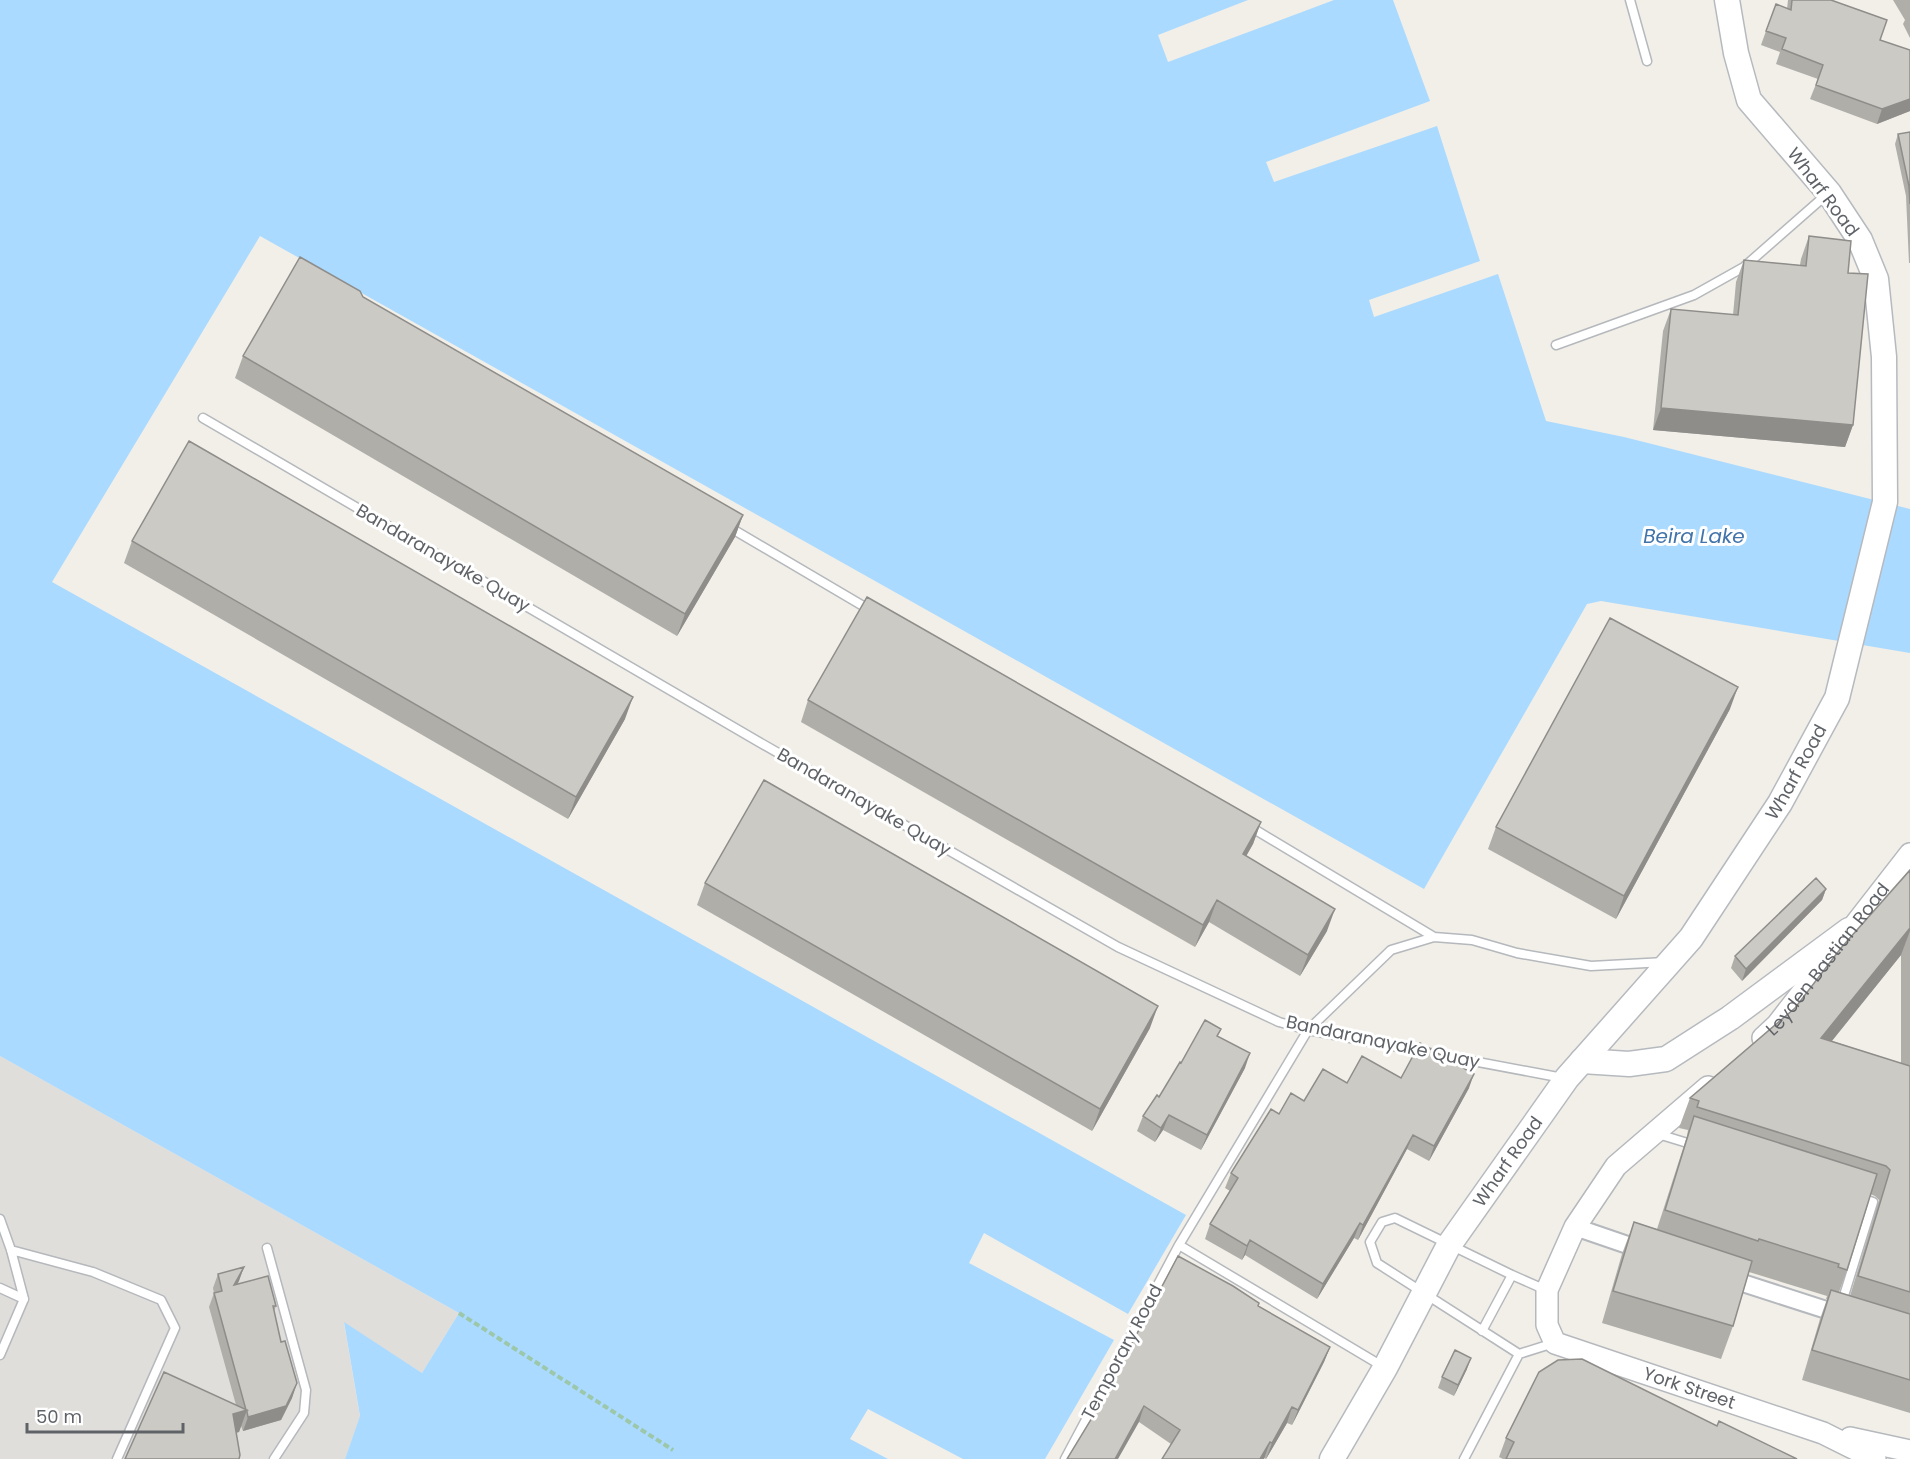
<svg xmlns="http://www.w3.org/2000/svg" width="1910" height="1459" font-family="Poppins,sans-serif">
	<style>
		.industrial { fill: #e0deda }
		.water { fill: #aadaff }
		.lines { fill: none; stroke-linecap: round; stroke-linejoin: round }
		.service-casing { stroke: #b5b8bc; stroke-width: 11 }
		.minor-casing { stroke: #b5b8bc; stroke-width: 20 }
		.tertiary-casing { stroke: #b5b8bc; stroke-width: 24 }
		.secondary-casing { stroke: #b6babf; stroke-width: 27 }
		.path { stroke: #9cc7a9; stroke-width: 4; stroke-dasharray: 6 3; stroke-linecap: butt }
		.service { stroke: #fff; stroke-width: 8 }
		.minor { stroke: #fff; stroke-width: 16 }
		.tertiary { stroke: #fff; stroke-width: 21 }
		.secondary { stroke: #fff; stroke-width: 24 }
		.wall { fill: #afaea9; fill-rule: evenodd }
		.shaded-wall { fill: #8f8d8a }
		.building { fill: #cccac5; stroke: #8f8d8a; stroke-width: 1.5 }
		.labels { text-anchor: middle; stroke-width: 6; stroke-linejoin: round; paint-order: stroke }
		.street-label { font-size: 18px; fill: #5f6368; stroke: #fff }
		.water-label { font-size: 20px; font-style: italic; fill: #4174aa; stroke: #fff }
	</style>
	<rect width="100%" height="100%" fill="#f1efe8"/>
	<path class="industrial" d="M 0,1056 L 459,1313 L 422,1373 L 344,1323 L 360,1417 L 345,1459 L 0,1459 Z"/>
	<path class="water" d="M 0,0 L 1248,0 L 1158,35 L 1168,62 L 1334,0 L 1393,0 L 1430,101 L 1266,162 L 1274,182 L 1437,126 L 1480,261 L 1369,300 L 1374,317 L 1498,274 L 1546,421 L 1624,437 L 1910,509 L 1910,653 L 1601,601 L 1587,604 L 1424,889 L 260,236 L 52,582 L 1186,1215 L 1128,1314 L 984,1233 L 969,1263 L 1114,1340 L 1045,1459 L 963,1459 L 868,1409 L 850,1439 L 888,1459 L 345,1459 L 360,1416 L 344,1322 L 422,1373 L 459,1313 L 0,1056 Z"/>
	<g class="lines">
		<defs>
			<path id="service" d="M 1630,0 L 1647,61
				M 1556,345 L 1694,295 L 1744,267 L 1826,195
				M 203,418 L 759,742 L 1118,947 L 1279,1022 L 1308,1030 L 1563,1078
				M 729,527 L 870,610
				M 1249,826 L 1434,937
				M 1658,1134 L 1694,1145
				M 0,1219 L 11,1250 L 24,1299
				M 267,1248 L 306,1390 L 304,1413 L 274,1459
				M 11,1250 L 93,1272 L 161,1300 L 175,1328 L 117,1459
				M 0,1288 L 24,1299 L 0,1355
				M 1842,1302 L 1873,1202 L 1858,1197
				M 1482,1331 L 1512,1275
				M 1519,1354 L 1377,1263 L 1370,1242 L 1382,1222 L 1395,1218 L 1512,1275 L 1546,1290
				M 1382,1366 L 1179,1245 L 1308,1030 L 1391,950 L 1434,937 L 1472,940 L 1517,953 L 1591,966 L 1665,962
				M 1065,1459 L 1179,1245
				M 1464,1459 L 1519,1354 L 1554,1343"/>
			<path id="minor" d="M 1575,1227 L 1645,1251
				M 1724,1277 L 1845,1316"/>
			<g id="tertiary">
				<path id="s1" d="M 1763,1038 L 1777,1025 L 1910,854"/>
				<path id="s2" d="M 1708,1087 L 1616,1166 L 1575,1227 L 1547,1290 L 1547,1325 L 1555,1343 L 1823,1433 L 1875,1459"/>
				<path d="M 1850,1438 L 1910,1451"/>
			</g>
			<g id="secondary">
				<path d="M 1582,1061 L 1629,1064 L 1666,1059 L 1730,1018 L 1849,930"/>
				<path id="s3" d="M 1332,1459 L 1385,1368 L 1449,1245 L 1567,1078 L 1691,938 L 1780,803 L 1837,698 L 1885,502 L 1884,357 L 1876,279 L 1860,240 L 1829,193 L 1749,100 L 1736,53 L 1727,0"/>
			</g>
		</defs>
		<use href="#service" class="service-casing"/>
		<use href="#minor" class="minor-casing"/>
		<use href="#tertiary" class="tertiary-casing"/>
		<use href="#secondary" class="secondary-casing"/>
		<path class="path" d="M 459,1313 L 673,1450"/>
		<use href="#service" class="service"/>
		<use href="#minor" class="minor"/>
		<use href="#tertiary" class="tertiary"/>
		<use href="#secondary" class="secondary"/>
	</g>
	<path class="wall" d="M 1788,0 L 1831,0 L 1880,40 L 1910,50 L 1910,111 L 1877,124 L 1810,99 L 1818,79 L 1776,64 L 1780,52 L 1761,45 L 1766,31 L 1787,9 Z
		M 1893,0 L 1910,0 L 1910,38 L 1903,24 L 1905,20 Z
		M 1910,132 L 1910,263 L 1909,263 L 1906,196 L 1895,144 L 1898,134 Z
		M 1809,236 L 1848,273 L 1853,425 L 1845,447 L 1653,430 L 1663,331 L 1671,309 L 1733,315 L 1736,282 L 1744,260 L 1800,265 L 1801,259 Z
		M 363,297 L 743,515 L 735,537 L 677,636 L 235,378 L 243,356 Z
		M 132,541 L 625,719 L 568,819 L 124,563 Z
		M 808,700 L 1261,822 L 1253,844 L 1246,856 L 1327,931 L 1300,976 L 1209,922 L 1195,947 L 801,722 Z
		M 1730,709 L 1616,919 L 1488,849 L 1496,827 Z
		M 1910,870 L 1910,1413 L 1802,1380 L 1820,1319 L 1827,1299 L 1826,1299 L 1827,1296 L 1749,1272 L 1733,1326 L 1721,1359 L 1602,1323 L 1622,1254 L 1634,1222 L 1657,1229 L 1687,1136 L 1688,1130 L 1679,1128 L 1690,1098 L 1795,1008 ZM 1901,955 L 1901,1063 L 1832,1041 ZM 1870,1194 L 1875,1196 L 1879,1200 L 1850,1296 L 1839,1292 L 1847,1270 Z
		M 705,883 L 1150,1028 L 1092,1131 L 697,905 Z
		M 1826,889 L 1822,900 L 1742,981 L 1731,968 L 1735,956 Z
		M 1221,1029 L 1218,1036 L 1245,1068 L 1201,1150 L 1163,1130 L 1155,1142 L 1137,1131 L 1143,1116 L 1159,1097 L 1181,1063 Z
		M 1401,1078 L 1469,1088 L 1429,1161 L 1407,1149 L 1358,1240 L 1354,1238 L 1317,1299 L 1245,1255 L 1242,1260 L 1205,1239 L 1210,1224 L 1230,1191 L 1225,1188 L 1231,1173 L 1279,1114 L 1304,1101 L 1347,1083 Z
		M 244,1267 L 237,1285 L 276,1306 L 274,1311 L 281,1342 L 297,1383 L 292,1398 L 281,1420 L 243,1431 L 241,1426 L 239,1432 L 125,1459 L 236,1405 L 209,1307 L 214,1293 L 213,1288 L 218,1274 Z
		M 1259,1303 L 1258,1306 L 1330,1347 L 1324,1362 L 1292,1425 L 1287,1423 L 1266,1459 L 1264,1458 L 1264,1459 L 1162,1459 L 1171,1444 L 1139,1422 L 1067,1459 Z
		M 1467,1369 L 1454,1396 L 1438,1388 L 1442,1377 Z
		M 1717,1426 L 1797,1459 L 1503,1459 L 1499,1457 L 1506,1438 Z"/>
	<path class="shaded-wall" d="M 1910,99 L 1910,111 L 1877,124 L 1882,109 Z
		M 1661,408 L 1853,425 L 1845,447 L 1653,430 Z
		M 743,515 L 735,537 L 677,636 L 685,614 Z
		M 1738,687 L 1730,709 L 1616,919 L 1624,896 Z
		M 633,697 L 625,719 L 568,819 L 576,797 Z
		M 1261,822 L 1253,844 L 1235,876 L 1243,854 Z
		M 1826,889 L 1822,900 L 1742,981 L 1746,969 Z
		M 1217,900 L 1209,922 L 1195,947 L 1203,925 Z
		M 1335,909 L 1327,931 L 1300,976 L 1308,955 Z
		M 1910,928 L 1910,931 L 1901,955 L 1810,1068 L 1821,1038 Z
		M 1158,1006 L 1150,1028 L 1092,1131 L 1100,1109 Z
		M 1250,1053 L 1245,1068 L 1201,1150 L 1207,1135 Z
		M 1474,1074 L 1469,1088 L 1429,1161 L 1434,1146 Z
		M 1169,1115 L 1163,1130 L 1155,1142 L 1161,1128 Z
		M 1413,1135 L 1407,1149 L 1358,1240 L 1363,1225 Z
		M 1360,1223 L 1354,1238 L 1317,1299 L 1323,1284 Z
		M 1250,1240 L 1245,1255 L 1242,1260 L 1247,1246 Z
		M 244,1267 L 239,1281 L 229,1300 L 234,1285 Z
		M 1330,1347 L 1324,1362 L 1292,1425 L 1298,1410 Z
		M 1471,1358 L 1467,1369 L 1454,1396 L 1458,1385 Z
		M 297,1383 L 292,1398 L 281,1420 L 243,1431 L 248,1417 Z
		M 1144,1406 L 1139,1422 L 1118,1459 L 1115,1459 Z
		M 1292,1407 L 1287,1423 L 1266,1459 L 1272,1443 Z
		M 247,1410 L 239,1432 L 225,1436 L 233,1414 Z
		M 1270,1442 L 1264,1459 L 1260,1459 Z"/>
	<path class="building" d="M 1792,0 L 1831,0 L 1887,20 L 1880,40 L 1910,50 L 1910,99 L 1882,109 L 1816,85 L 1823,65 L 1782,49 L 1786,38 L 1766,31 L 1776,4 L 1791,10 Z
		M 1910,132 L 1910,204 L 1909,186 L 1898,134 Z
		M 1809,236 L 1851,241 L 1848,273 L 1868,274 L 1853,425 L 1661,408 L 1671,309 L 1738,315 L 1744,260 L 1806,266 Z
		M 300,257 L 360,291 L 363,297 L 743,515 L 685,614 L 243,356 Z
		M 189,441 L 633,697 L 576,797 L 132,541 Z
		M 867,597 L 1261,822 L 1243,854 L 1335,909 L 1308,955 L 1217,900 L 1203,925 L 808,700 Z
		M 1610,618 L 1738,687 L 1624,896 L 1496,827 Z
		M 764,780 L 1158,1006 L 1100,1109 L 705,883 Z
		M 1910,870 L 1910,928 L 1821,1038 L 1910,1066 L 1910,1292 L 1858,1276 L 1890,1170 L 1886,1166 L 1697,1107 L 1699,1101 L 1690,1098 L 1795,1008 L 1841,948 Z
		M 1816,878 L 1826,889 L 1746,969 L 1735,956 Z
		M 1205,1020 L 1221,1029 L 1217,1036 L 1250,1053 L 1207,1135 L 1169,1115 L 1161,1128 L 1143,1116 L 1157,1095 L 1159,1097 L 1180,1062 L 1181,1063 Z
		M 1420,1043 L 1474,1074 L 1434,1146 L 1413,1135 L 1363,1225 L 1360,1223 L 1323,1284 L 1250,1240 L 1247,1246 L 1210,1224 L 1238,1178 L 1231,1173 L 1271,1109 L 1279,1114 L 1291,1093 L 1304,1101 L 1323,1069 L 1347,1083 L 1362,1056 L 1401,1078 Z
		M 1694,1116 L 1877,1174 L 1847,1270 L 1838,1267 L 1839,1264 L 1759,1239 L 1758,1241 L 1665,1210 Z
		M 1634,1222 L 1752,1261 L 1733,1326 L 1613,1291 Z
		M 1178,1256 L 1233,1286 L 1259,1303 L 1258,1306 L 1330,1347 L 1298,1410 L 1292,1407 L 1272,1443 L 1270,1442 L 1260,1459 L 1162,1459 L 1180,1430 L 1144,1406 L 1115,1459 L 1067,1459 L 1095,1413 Z
		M 244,1267 L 234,1285 L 268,1276 L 276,1306 L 273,1306 L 281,1342 L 285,1341 L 297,1383 L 286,1406 L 248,1417 L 247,1412 L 247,1410 L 246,1410 L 214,1293 L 222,1291 L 218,1274 Z
		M 1831,1290 L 1910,1314 L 1910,1380 L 1812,1350 Z
		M 1455,1350 L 1471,1358 L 1458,1385 L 1442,1377 Z
		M 1582,1359 L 1717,1426 L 1719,1421 L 1797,1459 L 1506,1459 L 1514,1442 L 1506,1438 L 1539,1372 L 1558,1360 Z
		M 164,1372 L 247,1410 L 233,1414 L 240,1455 L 239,1459 L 125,1459 Z"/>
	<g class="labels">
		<g class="street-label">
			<text transform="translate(1823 192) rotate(53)" y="6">Wharf Road</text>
			<text transform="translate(443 558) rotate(30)" y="6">Bandaranayake Quay</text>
			<text dy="6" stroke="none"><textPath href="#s3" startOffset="832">Wharf Road</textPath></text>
			<text transform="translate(864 802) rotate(30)" y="6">Bandaranayake Quay</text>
			<text dy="6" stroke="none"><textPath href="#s1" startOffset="102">Leyden Bastian Road</textPath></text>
			<text transform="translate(1383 1042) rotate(12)" y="6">Bandaranayake Quay</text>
			<text dy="6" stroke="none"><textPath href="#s3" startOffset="346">Wharf Road</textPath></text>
			<text transform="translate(1122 1352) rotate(-62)" y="6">Temporary Road</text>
			<text dy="6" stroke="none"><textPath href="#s2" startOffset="460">York Street</textPath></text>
		</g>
		<g class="water-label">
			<text x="1694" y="543">Beira Lake</text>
		</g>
	</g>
	<path d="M27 1423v9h156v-9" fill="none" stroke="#5f6368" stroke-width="3"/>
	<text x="36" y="1423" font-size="18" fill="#5f6368" stroke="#ffffff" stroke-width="4.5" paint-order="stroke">50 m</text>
</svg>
